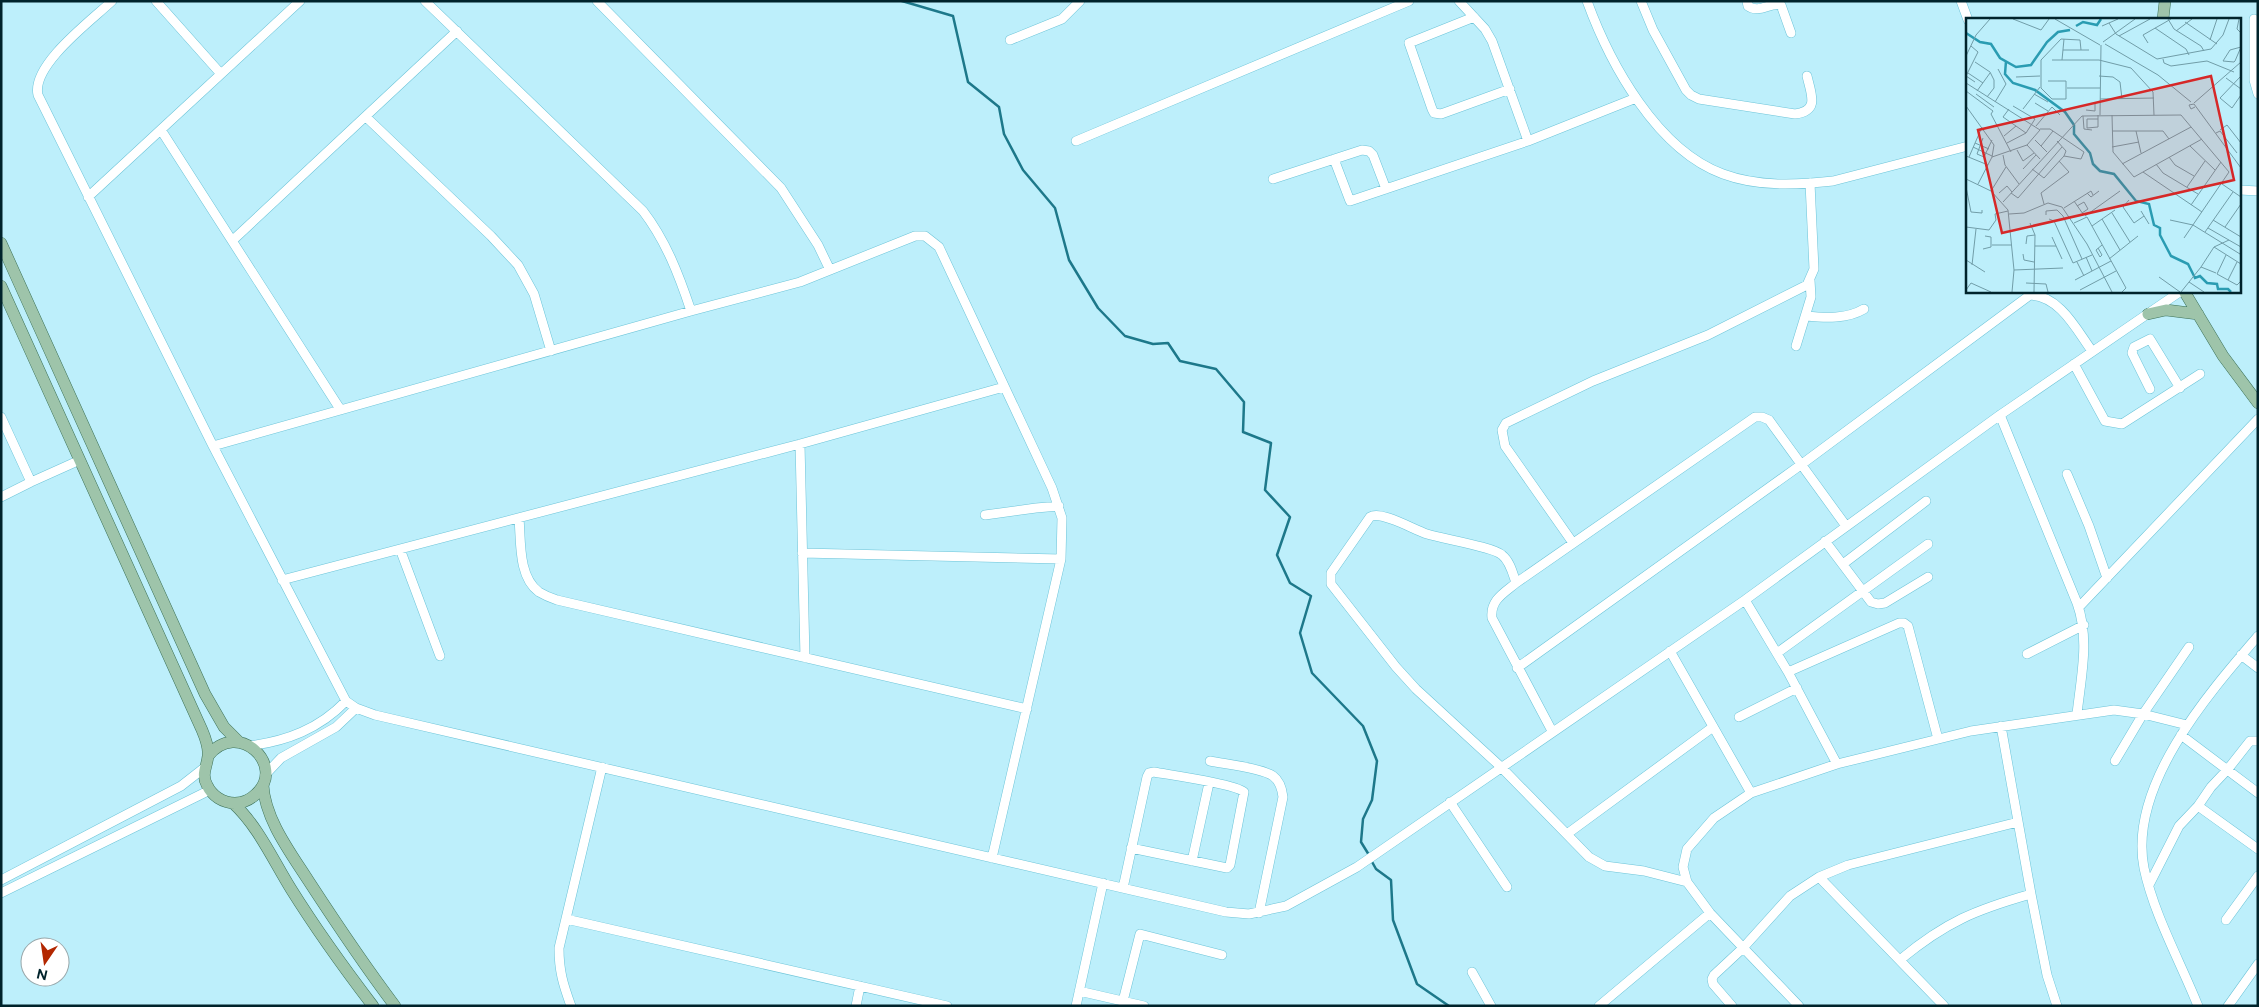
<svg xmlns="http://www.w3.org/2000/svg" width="2259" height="1007" font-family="Figtree,sans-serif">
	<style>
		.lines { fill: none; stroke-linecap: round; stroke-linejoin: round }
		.stream { stroke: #1d788a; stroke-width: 2.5 }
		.minor-casing { stroke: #6cc4d8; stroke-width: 10 }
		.major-casing { stroke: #3c7259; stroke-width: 12 }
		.minor { stroke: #fff; stroke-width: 9 }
		.major { stroke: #9ec4aa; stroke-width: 11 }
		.inset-river { fill: none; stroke: #2a9cb2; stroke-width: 2.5 }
		.inset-road { fill: none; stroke: #719da8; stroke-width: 1 }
		.view { fill: #d62828; fill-opacity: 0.15; stroke: #d62828; stroke-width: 2.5 }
		.inset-edge { fill: none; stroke: #00232b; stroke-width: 2.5 }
	</style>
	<rect width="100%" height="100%" fill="#bdeffb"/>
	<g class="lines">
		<path class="stream" d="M 902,1 L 953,16 L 968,82 L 999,107 L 1004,134 L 1023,170 L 1055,208 L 1069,260 L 1098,308 L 1125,336 L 1153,344 L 1168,343 L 1180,361 L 1216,369 L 1244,402 L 1243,432 L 1271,443 L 1265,490 L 1290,517 L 1277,555 L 1290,583 L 1311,596 L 1300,633 L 1312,673 L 1363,726 L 1377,761 L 1372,800 L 1363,819 L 1361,842 L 1369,855
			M 1371,860 L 1376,869 L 1391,880 L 1393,920 L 1417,984 L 1449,1006"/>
		<defs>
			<path id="minor" d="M 112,1 C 92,20 31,65 38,95 L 213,446 L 346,701 L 356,708 L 375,715 L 1226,912 L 1249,914 L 1286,906 L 1357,867 L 1745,600 L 2000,415 L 2181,291
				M 156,1 L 221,74
				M 425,1 L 643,211 C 666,241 679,275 691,311
				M 597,1 L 781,188 L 818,245 L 830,270
				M 1459,1 L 1485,29 L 1492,41 L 1528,141
				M 1587,1 C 1610,64 1657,150 1723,174 C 1758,187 1797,185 1833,181 L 1968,146
				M 1641,1 L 1653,30 L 1686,90 L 1691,95 L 1699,99 L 1795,114 C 1820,111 1811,94 1807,76
				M 1747,1 L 1748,6 C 1759,14 1770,2 1781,5 L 1791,33
				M 1961,1 L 1968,20
				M 1474,17 L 1409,43 L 1432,109 L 1434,113 L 1441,114 L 1510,89
				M 2254,19 L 2254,80 L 2258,94
				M 1010,40 L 1062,19 L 1080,1
				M 366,117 L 491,236 L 518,265 L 534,294 L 551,351
				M 161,130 L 340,409
				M 1076,141 L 1409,1
				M 1334,159 L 1350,201 L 1528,141 L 1636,98
				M 1273,179 L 1362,150 L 1369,151 L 1373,155 L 1386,189
				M 2240,190 L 2258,191
				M 88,197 L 300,1
				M 233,240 L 457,31
				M 1806,316 C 1826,318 1847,319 1864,309
				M 1796,346 L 1811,297 L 1810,280
				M 2074,364 L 2105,421 L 2122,424 L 2200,374
				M 2150,389 L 2132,353 L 2134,347 L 2150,339 L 2180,388
				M 2000,415 L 2077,603 C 2090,639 2081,677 2077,714
				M 1,417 L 31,482 L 80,460
				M 800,444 L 805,658
				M 213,446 L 691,311 L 800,282 L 915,236 L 925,236 L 939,247 L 1052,488 L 1062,518 L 1061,559 L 992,858
				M 2067,474 L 2089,526 L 2107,578
				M 1,497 L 31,482
				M 985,515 L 1036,508 L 1059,506
				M 519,518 C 521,541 518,577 539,592 C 544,595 551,598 557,600 L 1027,709
				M 1825,541 L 1871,602 L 1878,604 L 1885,603 L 1928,577
				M 1573,543 L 1505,446 L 1502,430 L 1506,423 L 1593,381 L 1708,335 L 1807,285 L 1814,269 L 1810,183
				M 400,549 L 440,656
				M 802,553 L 1061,559
				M 1843,564 L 1926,501
				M 282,580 L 800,444 L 1004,387
				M 1516,583 C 1513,574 1510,561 1502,555 C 1494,547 1443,539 1427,534 C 1414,530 1381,510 1370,517 L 1331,573 L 1331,584 L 1396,667 L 1416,689 L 1501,767 L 1589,857 L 1605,866 L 1644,871 L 1687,882
				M 1745,600 L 1788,672 L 1837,764
				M 2079,607 L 2258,419
				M 1670,651 L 1751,793
				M 1777,653 L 1928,544
				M 2027,654 L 2084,625
				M 2241,655 L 2258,668
				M 1517,668 L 1802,464 L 2030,295 C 2060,296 2076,329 2092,351
				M 1788,672 L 1899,623 L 1904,623 L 1908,626 L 1938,739
				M 1739,717 L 1797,688
				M 2001,726 L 2031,894 L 2047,975 L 2057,1006
				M 1552,731 L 1492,618 C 1490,600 1504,593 1516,583 L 1755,417 L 1762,417 L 1769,420 L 1846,526
				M 2181,735 L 2258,793
				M 249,746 C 287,741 319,729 346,701
				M 1210,761 C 1224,764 1262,768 1273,776 C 1280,781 1282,789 1283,797 L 1259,913
				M 2115,761 L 2143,714 L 2189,647
				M 265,775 L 281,758 L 336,727 L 356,708
				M 1450,802 L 1507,887
				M 2198,806 L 2258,849
				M 1567,834 L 1713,727
				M 1192,861 L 1209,783
				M 1819,877 L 1944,1006
				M 1,880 L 181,786 L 204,768
				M 2149,885 L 2179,826 L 2198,806 L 2211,787 L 2228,769 L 2250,741 L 2258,741
				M 1123,888 L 1147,777 L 1149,773 L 1154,772 C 1170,775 1235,784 1244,792 L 1230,865 L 1227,868 L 1131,848
				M 1,893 L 210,790
				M 566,919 L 947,1006
				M 2226,920 L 2258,876
				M 1901,959 C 1946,922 1975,910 2031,894
				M 1472,972 L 1491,1006
				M 1079,991 L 1144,1006
				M 1123,1001 L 1140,934 L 1222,955
				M 571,1006 C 563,984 559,971 559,948 L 602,767
				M 856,1006 L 860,986
				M 1076,1006 L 1103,883
				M 1599,1006 L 1710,913
				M 1732,1006 L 1713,984 L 1712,979 L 1714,975 L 1743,948 L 1790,896 L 1819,877 L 1848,865 L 2018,822
				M 1799,1006 L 1710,913 L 1687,882 L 1683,867 L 1687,849 L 1714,818 L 1751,793 L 1837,764 L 1971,731 L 2114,710 L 2143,714 L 2187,725
				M 2198,1006 C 2180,961 2154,915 2144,868 C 2128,786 2208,694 2258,636
				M 2228,1006 L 2258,964"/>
			<path id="major" d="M 2163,19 L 2165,1
				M 1,243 L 205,694 L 224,727 L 239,742
				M 1,286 L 202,730 C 205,737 209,747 208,756 C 207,767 201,774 207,785 C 212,796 223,803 235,803 C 243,803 250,800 256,794 C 287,766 238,718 208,756
				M 2184,291 L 2223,356 L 2258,403
				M 2148,314 L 2166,310 L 2198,314
				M 263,785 C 265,819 290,852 308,880 C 336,923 364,965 395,1006
				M 233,803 C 258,826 273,860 291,889 C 316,929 344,968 373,1006"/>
		</defs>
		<use href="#minor" class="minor-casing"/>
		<use href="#major" class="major-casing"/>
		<use href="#minor" class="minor"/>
		<use href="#major" class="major"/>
	</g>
	<g transform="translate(1966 18)">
		<rect width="275" height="275" fill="#bdeffb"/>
		<path class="inset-river" d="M 110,8 L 117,4 L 131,7 L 135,1M 0,15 L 14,24 L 25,26 L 34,40 L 50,49 L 65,47 L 81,24 L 92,14 L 104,12M 40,43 L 39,56 L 47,65 L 69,72 L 99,94 L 108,107 L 108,116 L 124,135 L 127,146 L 134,153 L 148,156 L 170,183 L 183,186 L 188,207 L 194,210 L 194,217 L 205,238 L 222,246 L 229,260 L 234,258 L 241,265 L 251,266 L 252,271 L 262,271 L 265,274"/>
		<path class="inset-road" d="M 47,1 L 75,12 L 83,1M 89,1 L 134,27M 202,1 L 208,11 L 235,28 L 238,33M 273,1 L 271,11 L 275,15M 219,4 L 251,26M 143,5 L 150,16 L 191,41 L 245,31 L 257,17 L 263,1M 136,8 L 152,1M 189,10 L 220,31 L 223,37M 210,13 L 226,1M 153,18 L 184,1M 244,22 L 251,1M 137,24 L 169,1M 182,25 L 177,17 L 205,1M 139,26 L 192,57 L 225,84M 5,28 L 12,34 L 0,58 L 9,64M 275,29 L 264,32 L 257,43 L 268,44 L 269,43 L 275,29 L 275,28M 97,32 L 123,32M 0,38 L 10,17 L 24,1M 197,41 L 198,45 L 205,48 L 241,43 L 268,54M 86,42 L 133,42 L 165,50 L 187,74 L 188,97M 96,42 L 98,21M 9,44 L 24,54 L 28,62 L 28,70 L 21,79M 2,55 L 17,65M 133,58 L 147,59 L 154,64 L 156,81M 275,58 L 254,80 L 266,90 L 275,77M 50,59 L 74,58M 260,60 L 275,71M 82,63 L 100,63 L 100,81 L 86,81 L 75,70 L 75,42 L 95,21 L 114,22 L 115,32M 0,65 L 74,112 L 61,127 L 26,139M 101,70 L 134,70M 0,73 L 27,93 L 25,96 L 45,134M 11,73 L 24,55M 10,76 L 28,89M 68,76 L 82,84M 134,81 L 188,80M 29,84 L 40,66 L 32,51M 69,85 L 82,93M 228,85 L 275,44M 0,88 L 28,127 L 26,139 L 12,166M 229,89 L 225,91 L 223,87 L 228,86 L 275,150M 43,91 L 37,99 L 60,115M 57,91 L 74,69M 120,92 L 129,93 L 129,85M 132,97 L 132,109 L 121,110 L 121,101 L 132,101M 134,97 L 135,27M 146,97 L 147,134 L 168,159 L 236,121M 117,98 L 118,111 L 126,112M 70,108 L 86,89 L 94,97M 74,111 L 84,111 L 118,134 L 115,141 L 98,138M 254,112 L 261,107 L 275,125M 146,113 L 197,113 L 203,121M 170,113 L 175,135M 250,115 L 254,113 L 271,135M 38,118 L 50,108M 17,120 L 11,136 L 18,139 L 26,122M 69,122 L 81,134M 9,125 L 23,131M 41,125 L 60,115 L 69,101 L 47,88M 61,127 L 74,141M 75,128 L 87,113M 224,128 L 249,152M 7,129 L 26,138M 146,129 L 173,124M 51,132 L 57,143 L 68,135M 37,137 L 39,147 L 53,166M 0,138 L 22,147M 3,139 L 16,109M 203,139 L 209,147 L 228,158M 156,146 L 225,109M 190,146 L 197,155 L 232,176M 57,151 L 70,137M 66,151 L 78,160 L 98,138 L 100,133 L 91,123M 177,154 L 236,194M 0,161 L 25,173 L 42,192 L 48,252 L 46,274M 256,166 L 275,179M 0,169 L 5,194 L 16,195 L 16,192M 221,169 L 239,143M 25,173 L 40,149M 33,175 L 41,168 L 46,174M 45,175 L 52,180 L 96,129M 121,175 L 125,179 L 133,173M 163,182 L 157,189 L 168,205 L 178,198M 108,183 L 117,196M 37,184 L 116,98 L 215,97 L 263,154 L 218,220M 78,186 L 75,175 L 103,154 L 93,143M 225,187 L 255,144M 111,188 L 118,184 L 122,191 L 116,195M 98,190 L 125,173 L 127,177M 175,193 L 183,206M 146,195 L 164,224M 43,196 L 58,195 L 82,185 L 96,189 L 121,226 L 146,274M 80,197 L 80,193 L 91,192 L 97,198 L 116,241M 119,198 L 154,173M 83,201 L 88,203 L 107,245 L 126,237M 136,201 L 154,232M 204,202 L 227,207 L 274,236M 247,202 L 275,219M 64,205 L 69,217 L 68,274M 108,205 L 121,199 L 160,270 L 156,274M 126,208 L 149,192M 0,209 L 23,212 L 30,202 L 29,196 L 42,193M 259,209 L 275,186M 242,210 L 275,229M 239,214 L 267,174M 86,219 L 96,241M 263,222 L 248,229 L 275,246M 60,226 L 61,218 L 69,217M 26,227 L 45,227M 69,228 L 90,228M 248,229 L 235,249 L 250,255M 132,230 L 136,237 L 134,239 L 130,232 L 136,227M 17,231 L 25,229 L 25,219 L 19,218M 57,236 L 58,242 L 68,244M 260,237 L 251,256 L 271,267 L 275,263M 120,239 L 126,253M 143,241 L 172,218M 0,242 L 19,254M 111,244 L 118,258M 6,247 L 10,211M 48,252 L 97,250M 193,259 L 214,274M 109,262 L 145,243M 262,262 L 271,244M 223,264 L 238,274M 60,265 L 80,266 L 82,274M 0,272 L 5,265 L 25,274M 114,272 L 150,253M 215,274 L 235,249"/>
		<path class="view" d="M 245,58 L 268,162 L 36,215 L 12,112 Z"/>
		<rect width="275" height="275" class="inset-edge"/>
	</g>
	<rect width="2259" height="1007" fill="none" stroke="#00232b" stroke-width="5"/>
	<g transform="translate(45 962) rotate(193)"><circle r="24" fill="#ffffff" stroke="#99a7aa"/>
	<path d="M0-4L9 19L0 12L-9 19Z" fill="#b32701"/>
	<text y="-8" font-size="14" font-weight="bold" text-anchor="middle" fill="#00232b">N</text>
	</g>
</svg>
